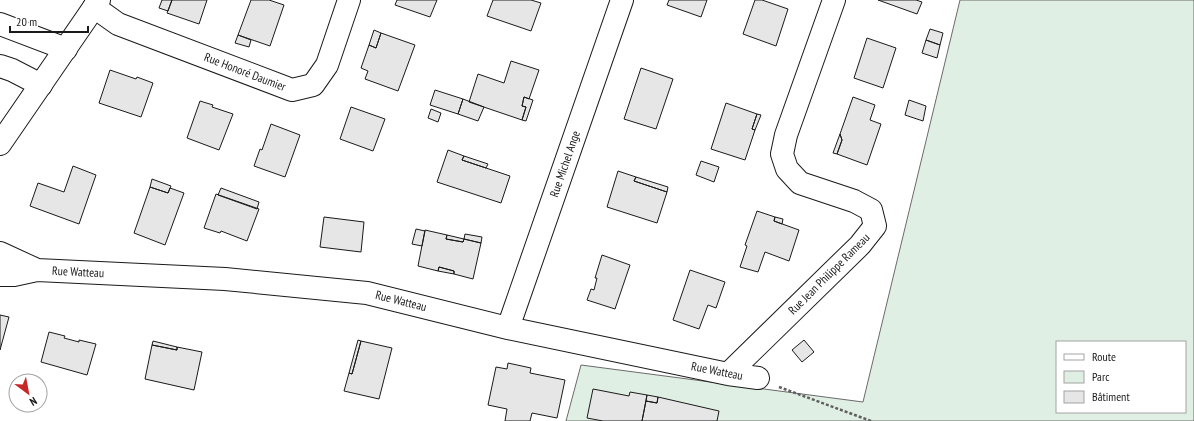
<svg xmlns="http://www.w3.org/2000/svg" width="1194" height="421" font-family="'PT Sans Narrow',sans-serif">
	<style>
		.green { fill: #e0efe3; stroke: #6a6a6a; fill-rule: evenodd }
		.building { fill: #e6e6e6; stroke: #1a1a1a }
		.lines { fill: none; stroke-linecap: round; stroke-linejoin: round }
		.minor-casing { stroke: #1a1a1a; stroke-width: 24 }
		.tertiary-casing { stroke: #1a1a1a; stroke-width: 24 }
		.path { stroke: #5f5f5f; stroke-width: 2.5; stroke-dasharray: 3 2; stroke-linecap: butt }
		.minor { stroke: #fff; stroke-width: 22 }
		.tertiary { stroke: #fff; stroke-width: 22 }
		.labels { text-anchor: middle; stroke-width: 3; stroke-linejoin: round; paint-order: stroke }
		.street-label { font-size: 12px; fill: #1a1a1a; stroke: #fff }
	</style>
	<rect width="100%" height="100%" fill="#fff"/>
	<path class="green" d="M 960,0 L 1194,0 L 1194,421 L 566,421 L 581,365 L 863,402 ZM 1057,342 L 1185,342 L 1185,412 L 1057,412 Z"/>
	<path class="building" d="M 162,0 L 172,0 L 168,11 L 159,8 Z
		M 172,0 L 207,0 L 199,24 L 167,13 Z
		M 251,0 L 269,0 L 284,5 L 270,46 L 238,35 Z
		M 397,0 L 437,0 L 430,17 L 395,5 Z
		M 493,0 L 531,0 L 541,3 L 531,31 L 487,16 Z
		M 669,0 L 707,0 L 701,17 L 667,5 Z
		M 755,0 L 762,0 L 788,9 L 776,46 L 743,34 Z
		M 878,0 L 916,0 L 922,2 L 917,14 Z
		M 930,29 L 943,33 L 940,45 L 926,40 Z
		M 374,30 L 381,33 L 376,48 L 369,45 Z
		M 381,33 L 415,45 L 398,91 L 365,79 L 368,71 L 361,68 L 369,45 L 376,48 Z
		M 238,35 L 251,40 L 249,47 L 235,43 Z
		M 867,38 L 896,48 L 883,88 L 854,78 Z
		M 926,40 L 940,45 L 937,58 L 922,53 Z
		M 511,61 L 539,70 L 529,99 L 524,97 L 522,106 L 526,107 L 522,120 L 469,102 L 478,74 L 504,83 Z
		M 641,68 L 673,79 L 656,129 L 624,119 Z
		M 110,70 L 136,79 L 137,77 L 153,83 L 141,117 L 99,103 Z
		M 435,90 L 463,99 L 458,114 L 430,105 Z
		M 524,97 L 533,100 L 526,121 L 522,120 L 526,107 L 522,106 Z
		M 853,97 L 875,105 L 870,120 L 881,124 L 867,165 L 837,154 L 842,140 L 840,134 Z
		M 463,99 L 484,107 L 478,121 L 458,114 Z
		M 909,100 L 926,106 L 923,121 L 905,115 Z
		M 200,101 L 213,105 L 212,107 L 233,114 L 219,150 L 187,138 Z
		M 726,103 L 757,114 L 752,129 L 755,130 L 745,160 L 711,149 Z
		M 351,107 L 385,119 L 373,151 L 340,139 Z
		M 431,109 L 441,113 L 438,122 L 428,118 Z
		M 757,114 L 761,115 L 755,130 L 752,129 Z
		M 271,124 L 300,135 L 285,177 L 254,166 L 260,149 L 262,150 Z
		M 840,134 L 842,140 L 837,154 L 833,153 Z
		M 448,150 L 464,156 L 462,160 L 510,176 L 501,203 L 437,182 Z
		M 464,156 L 488,164 L 486,168 L 462,160 Z
		M 701,161 L 719,167 L 714,182 L 696,175 Z
		M 73,166 L 96,175 L 79,224 L 30,206 L 38,183 L 64,192 Z
		M 618,171 L 636,177 L 634,181 L 667,192 L 657,223 L 607,207 Z
		M 636,177 L 668,187 L 667,192 L 634,181 Z
		M 152,179 L 171,186 L 168,193 L 150,187 Z
		M 150,187 L 168,193 L 170,188 L 184,193 L 165,245 L 134,233 Z
		M 221,188 L 259,202 L 257,209 L 218,195 Z
		M 216,194 L 259,209 L 247,241 L 221,231 L 220,233 L 204,228 Z
		M 757,211 L 775,217 L 774,221 L 799,230 L 789,261 L 765,252 L 758,272 L 740,267 L 747,246 L 745,245 Z
		M 324,217 L 364,222 L 361,252 L 320,247 Z
		M 775,217 L 783,219 L 782,224 L 774,221 Z
		M 416,229 L 425,231 L 422,246 L 412,244 Z
		M 425,230 L 447,235 L 446,239 L 463,242 L 464,239 L 481,243 L 473,279 L 454,274 L 454,271 L 439,267 L 438,271 L 418,266 Z
		M 465,234 L 482,237 L 481,243 L 464,239 Z
		M 447,235 L 464,239 L 463,242 L 446,239 Z
		M 602,255 L 630,265 L 615,309 L 587,300 L 591,289 L 594,290 L 597,278 L 595,278 Z
		M 439,267 L 454,271 L 454,274 L 438,271 Z
		M 690,270 L 725,282 L 716,308 L 708,305 L 699,329 L 673,320 Z
		M 0,315 L 9,317 L 0,350 Z
		M 49,332 L 65,336 L 64,338 L 79,342 L 79,340 L 96,344 L 87,375 L 41,362 Z
		M 358,340 L 361,341 L 352,374 L 349,373 Z
		M 804,340 L 814,352 L 802,362 L 792,350 Z
		M 153,341 L 177,347 L 177,350 L 152,345 Z
		M 361,341 L 392,348 L 379,399 L 344,391 L 349,373 L 352,374 Z
		M 152,345 L 177,350 L 177,347 L 202,352 L 194,390 L 145,379 Z
		M 508,363 L 531,368 L 530,373 L 565,380 L 557,418 L 532,413 L 530,421 L 505,421 L 507,409 L 488,405 L 496,367 L 507,369 Z
		M 593,389 L 629,396 L 630,392 L 647,395 L 642,421 L 603,421 L 587,418 Z
		M 647,395 L 658,397 L 657,403 L 646,401 Z
		M 658,397 L 719,411 L 717,421 L 642,421 L 646,401 L 657,403 Z"/>
	<g class="lines">
		<defs>
			<path id="minor" d="M 94,7 L 118,24 L 292,90 L 313,85 L 327,65 L 349,0
				M 0,24 L 66,49
				M 0,66 L 12,70 L 41,85
				M 0,253 L 37,270
				M 0,275 L 14,275 L 37,270 L 225,279 L 367,293 L 508,328 L 728,374 L 758,378
				M 508,328 L 622,0
				M 728,374 L 860,245 L 875,226 L 871,210 L 854,201 L 800,183 L 787,169 L 782,154 L 786,135 L 834,0"/>
			<path id="tertiary" d="M 0,144 L 99,0"/>
		</defs>
		<use href="#minor" class="minor-casing"/>
		<use href="#tertiary" class="tertiary-casing"/>
		<path class="path" d="M 779,387 L 871,421"/>
		<use href="#minor" class="minor"/>
		<use href="#tertiary" class="tertiary"/>
	</g>
	<g class="labels">
		<g class="street-label">
			<text transform="translate(245 72) rotate(21)" y="4">Rue Honoré Daumier</text>
			<text transform="translate(565 164) rotate(-71)" y="4">Rue Michel Ange</text>
			<text transform="translate(78 272) rotate(3)" y="4">Rue Watteau</text>
			<text transform="translate(829 274) rotate(-45)" y="4">Rue Jean Philippe Rameau</text>
			<text transform="translate(401 301) rotate(14)" y="4">Rue Watteau</text>
			<text transform="translate(717 371) rotate(11)" y="4">Rue Watteau</text>
		</g>
	</g>
	<rect x="1056" y="341" width="130" height="72" fill="#ffffff" stroke="#a3a3a3"/>
	<rect x="1064" y="354" width="20" height="6" fill="#ffffff" stroke="#a3a3a3"/>
	<text x="1092" y="361" font-size="12" fill="#1a1a1a">Route</text>
	<rect x="1064" y="371" width="20" height="12" fill="#e0efe3" stroke="#a3a3a3"/>
	<text x="1092" y="381" font-size="12" fill="#1a1a1a">Parc</text>
	<rect x="1064" y="391" width="20" height="12" fill="#e6e6e6" stroke="#a3a3a3"/>
	<text x="1092" y="401" font-size="12" fill="#1a1a1a">Bâtiment</text>
	<g transform="translate(28 393) rotate(148)"><circle r="19" fill="#ffffff" stroke="#a3a3a3"/>
	<path d="M0-3L7 15L0 10L-7 15Z" fill="#c62828"/>
	<text y="-6" font-size="11" font-weight="bold" text-anchor="middle" fill="#1a1a1a">N</text>
	</g>
	<path d="M10 26v6h78v-6" fill="none" stroke="#1a1a1a" stroke-width="2"/>
	<text x="16" y="26" font-size="12" fill="#1a1a1a" stroke="#ffffff" stroke-width="3" paint-order="stroke">20 m</text>
</svg>
